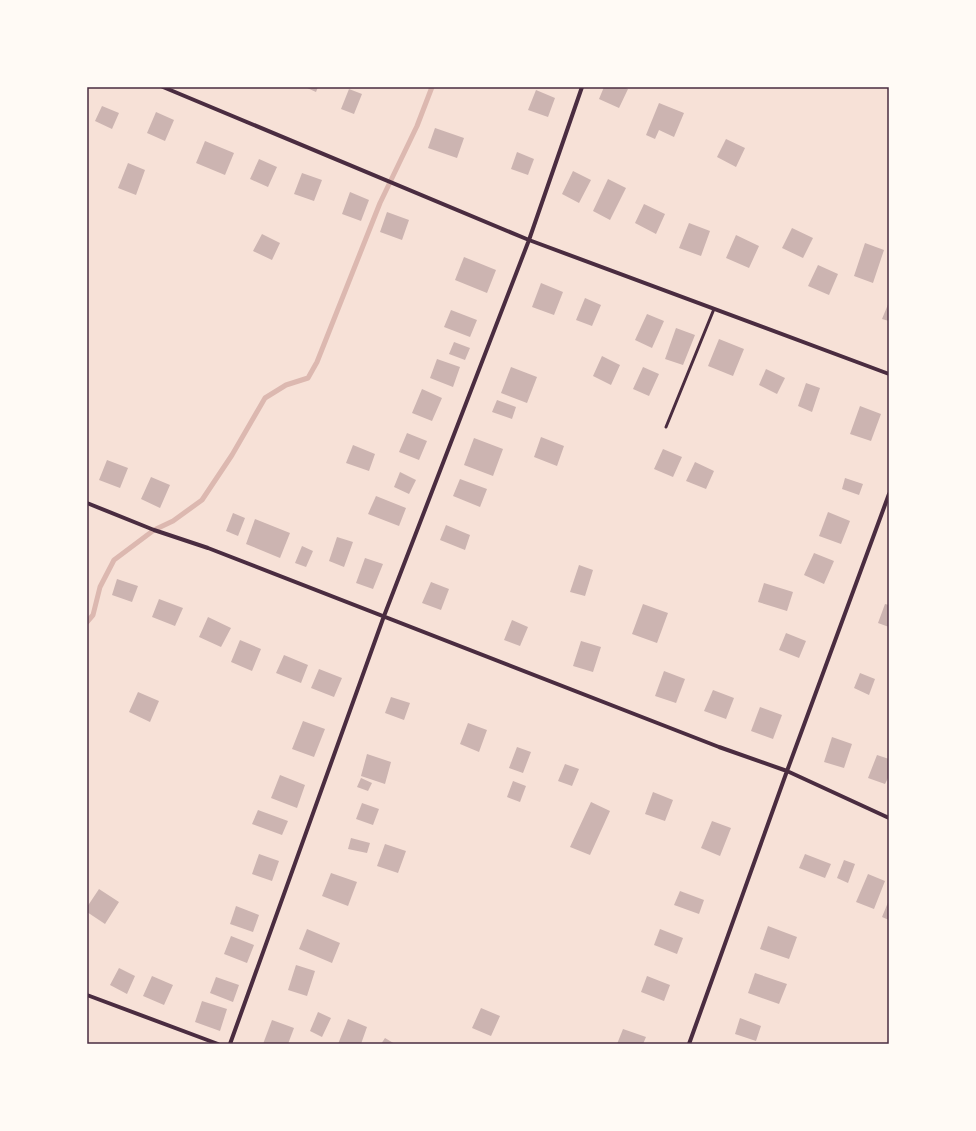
<svg xmlns="http://www.w3.org/2000/svg" width="976" height="1131" font-family="Arial,sans-serif">
	<style>
		.lines { fill: none; stroke-linecap: round; stroke-linejoin: round }
		.stream { stroke: #dcb8b0; stroke-width: 5 }
		.building { fill: #ccb4b1 }
		.service { stroke: #4a2c40; stroke-width: 3 }
		.minor { stroke: #4a2c40; stroke-width: 4 }
		.neatline { fill: none; stroke: #4a2c40; stroke-width: 1.5 }
	</style>
	<rect width="100%" height="100%" fill="#f7e1d7"/>
	<g class="lines">
		<path class="stream" d="M 87,622 L 93,615 L 100,587 L 114,560 L 154,530 L 173,521 L 202,500 L 232,455 L 265,398 L 286,385 L 308,378 L 317,362 L 380,203 L 417,126 L 432,87"/>
	</g>
	<path class="building" d="M 305,87 L 318,87 L 316,92 Z
		M 604,87 L 624,87 L 628,89 L 619,108 L 599,99 Z
		M 349,89 L 362,94 L 354,114 L 341,109 Z
		M 536,90 L 555,98 L 548,117 L 528,110 Z
		M 659,103 L 684,113 L 674,137 L 659,130 L 655,139 L 646,135 Z
		M 102,106 L 119,113 L 112,129 L 95,121 Z
		M 156,112 L 174,120 L 165,141 L 147,133 Z
		M 435,128 L 464,138 L 457,158 L 428,148 Z
		M 726,139 L 745,148 L 736,167 L 717,157 Z
		M 205,141 L 234,153 L 225,175 L 196,163 Z
		M 517,152 L 534,159 L 528,175 L 511,169 Z
		M 259,159 L 277,167 L 268,187 L 250,179 Z
		M 128,163 L 145,170 L 136,195 L 118,188 Z
		M 573,171 L 591,180 L 579,203 L 562,194 Z
		M 302,173 L 322,180 L 314,201 L 294,194 Z
		M 608,179 L 626,188 L 610,220 L 593,211 Z
		M 350,192 L 369,200 L 361,221 L 342,214 Z
		M 644,204 L 665,214 L 656,234 L 635,223 Z
		M 387,212 L 409,220 L 402,240 L 380,232 Z
		M 689,223 L 710,231 L 701,256 L 679,248 Z
		M 792,228 L 813,238 L 803,258 L 782,248 Z
		M 262,234 L 280,243 L 272,260 L 253,251 Z
		M 736,235 L 759,246 L 749,268 L 726,258 Z
		M 865,243 L 884,250 L 873,283 L 854,276 Z
		M 464,257 L 496,270 L 487,293 L 455,280 Z
		M 818,265 L 838,274 L 829,295 L 808,286 Z
		M 541,283 L 563,292 L 554,315 L 532,307 Z
		M 585,298 L 601,305 L 592,326 L 576,320 Z
		M 889,302 L 889,321 L 882,319 Z
		M 451,310 L 477,320 L 470,337 L 444,327 Z
		M 647,314 L 664,321 L 652,348 L 635,340 Z
		M 676,328 L 695,335 L 683,365 L 665,359 Z
		M 719,339 L 744,349 L 733,376 L 708,366 Z
		M 454,342 L 470,348 L 465,360 L 449,354 Z
		M 602,356 L 620,365 L 611,385 L 593,376 Z
		M 437,359 L 460,367 L 453,387 L 430,378 Z
		M 511,367 L 537,377 L 527,403 L 501,393 Z
		M 643,367 L 659,374 L 649,396 L 633,389 Z
		M 766,369 L 785,378 L 777,394 L 759,385 Z
		M 806,383 L 820,388 L 812,412 L 798,406 Z
		M 422,389 L 442,398 L 432,421 L 412,413 Z
		M 497,400 L 516,407 L 512,419 L 492,412 Z
		M 860,406 L 881,414 L 871,441 L 850,434 Z
		M 407,433 L 427,441 L 419,460 L 399,452 Z
		M 541,437 L 564,446 L 557,466 L 534,457 Z
		M 474,438 L 503,449 L 493,476 L 464,465 Z
		M 353,445 L 375,454 L 369,471 L 346,463 Z
		M 663,449 L 682,457 L 673,477 L 654,469 Z
		M 107,460 L 128,468 L 120,488 L 99,480 Z
		M 695,462 L 714,471 L 706,489 L 686,481 Z
		M 400,472 L 416,480 L 409,494 L 394,487 Z
		M 151,477 L 170,485 L 160,508 L 141,499 Z
		M 845,478 L 863,484 L 859,495 L 842,489 Z
		M 460,479 L 487,489 L 480,507 L 453,496 Z
		M 376,496 L 406,508 L 399,526 L 368,514 Z
		M 828,512 L 850,521 L 841,544 L 819,536 Z
		M 233,513 L 245,518 L 238,536 L 226,531 Z
		M 255,519 L 290,533 L 280,558 L 246,544 Z
		M 446,525 L 470,535 L 465,550 L 440,540 Z
		M 337,537 L 353,542 L 344,567 L 329,561 Z
		M 302,546 L 313,551 L 306,567 L 295,563 Z
		M 814,553 L 834,561 L 824,584 L 804,575 Z
		M 365,558 L 383,564 L 373,589 L 356,583 Z
		M 579,565 L 593,570 L 585,596 L 570,592 Z
		M 117,579 L 138,586 L 132,602 L 112,595 Z
		M 431,582 L 449,589 L 441,610 L 422,603 Z
		M 764,583 L 793,592 L 787,611 L 758,602 Z
		M 159,599 L 183,608 L 175,626 L 152,617 Z
		M 643,604 L 668,613 L 657,643 L 632,634 Z
		M 885,604 L 889,605 L 889,627 L 878,623 Z
		M 208,617 L 231,628 L 221,647 L 199,637 Z
		M 512,620 L 528,627 L 520,646 L 504,640 Z
		M 786,633 L 806,641 L 799,658 L 779,650 Z
		M 240,640 L 261,649 L 252,671 L 231,662 Z
		M 581,641 L 601,647 L 593,672 L 573,666 Z
		M 284,655 L 308,665 L 301,683 L 276,673 Z
		M 319,669 L 342,678 L 334,697 L 311,688 Z
		M 664,671 L 685,679 L 676,703 L 655,696 Z
		M 860,673 L 875,679 L 869,695 L 854,688 Z
		M 713,690 L 734,698 L 726,719 L 704,711 Z
		M 138,692 L 159,701 L 150,722 L 129,712 Z
		M 391,697 L 410,703 L 404,720 L 385,713 Z
		M 760,707 L 782,715 L 773,739 L 751,731 Z
		M 303,721 L 325,729 L 314,757 L 292,749 Z
		M 468,723 L 487,730 L 479,752 L 460,744 Z
		M 832,737 L 852,744 L 844,768 L 824,762 Z
		M 517,747 L 531,752 L 523,773 L 509,768 Z
		M 367,754 L 391,762 L 385,784 L 361,776 Z
		M 877,755 L 889,759 L 889,776 L 885,784 L 868,778 Z
		M 565,764 L 579,769 L 572,786 L 558,781 Z
		M 280,775 L 305,785 L 297,808 L 271,798 Z
		M 361,778 L 372,783 L 368,791 L 357,787 Z
		M 513,781 L 526,786 L 520,802 L 507,797 Z
		M 653,792 L 673,800 L 665,821 L 645,814 Z
		M 591,802 L 610,811 L 590,855 L 570,847 Z
		M 362,803 L 379,809 L 373,825 L 356,819 Z
		M 258,810 L 288,821 L 282,835 L 252,824 Z
		M 712,821 L 731,828 L 720,856 L 701,848 Z
		M 351,838 L 370,843 L 367,853 L 348,849 Z
		M 385,844 L 406,851 L 398,873 L 377,866 Z
		M 259,854 L 279,861 L 272,881 L 252,874 Z
		M 805,854 L 831,864 L 825,878 L 799,868 Z
		M 844,860 L 855,864 L 848,883 L 837,878 Z
		M 331,873 L 357,882 L 348,906 L 322,896 Z
		M 868,874 L 885,881 L 874,909 L 856,902 Z
		M 99,889 L 119,902 L 105,924 L 87,912 L 87,907 Z
		M 680,891 L 704,900 L 699,914 L 674,905 Z
		M 889,900 L 889,920 L 882,917 Z
		M 236,906 L 259,915 L 253,932 L 230,924 Z
		M 768,926 L 797,937 L 789,959 L 760,949 Z
		M 307,929 L 340,943 L 332,963 L 299,949 Z
		M 660,929 L 683,938 L 677,954 L 654,945 Z
		M 231,936 L 254,945 L 247,963 L 224,954 Z
		M 296,965 L 315,971 L 307,996 L 288,990 Z
		M 119,968 L 135,976 L 127,994 L 110,985 Z
		M 755,973 L 787,984 L 779,1004 L 748,993 Z
		M 152,976 L 173,985 L 164,1005 L 143,996 Z
		M 647,976 L 670,985 L 664,1001 L 641,992 Z
		M 216,977 L 239,985 L 233,1002 L 210,993 Z
		M 202,1001 L 227,1009 L 220,1031 L 195,1022 Z
		M 481,1008 L 500,1016 L 491,1036 L 472,1028 Z
		M 318,1012 L 331,1018 L 322,1037 L 310,1031 Z
		M 740,1018 L 761,1026 L 756,1041 L 735,1034 Z
		M 348,1019 L 367,1027 L 361,1044 L 338,1044 Z
		M 272,1020 L 294,1028 L 288,1044 L 263,1044 Z
		M 623,1029 L 646,1037 L 643,1044 L 617,1044 Z
		M 385,1038 L 395,1044 L 381,1044 Z"/>
	<g class="lines">
		<path class="service" d="M 666,427 L 714,309"/>
		<path class="minor" d="M 163,87 L 529,240 L 889,374
			M 87,503 L 154,530 L 208,548 L 719,747 L 787,771 L 889,818
			M 87,995 L 218,1044
			M 230,1044 L 384,616 L 529,240 L 582,87
			M 689,1044 L 787,771 L 889,494"/>
	</g>
	<rect width="976" height="1131" fill="none" stroke="#fffaf5" stroke-width="176"/>
	<rect x="88" y="88" width="800" height="955" class="neatline"/>
</svg>
